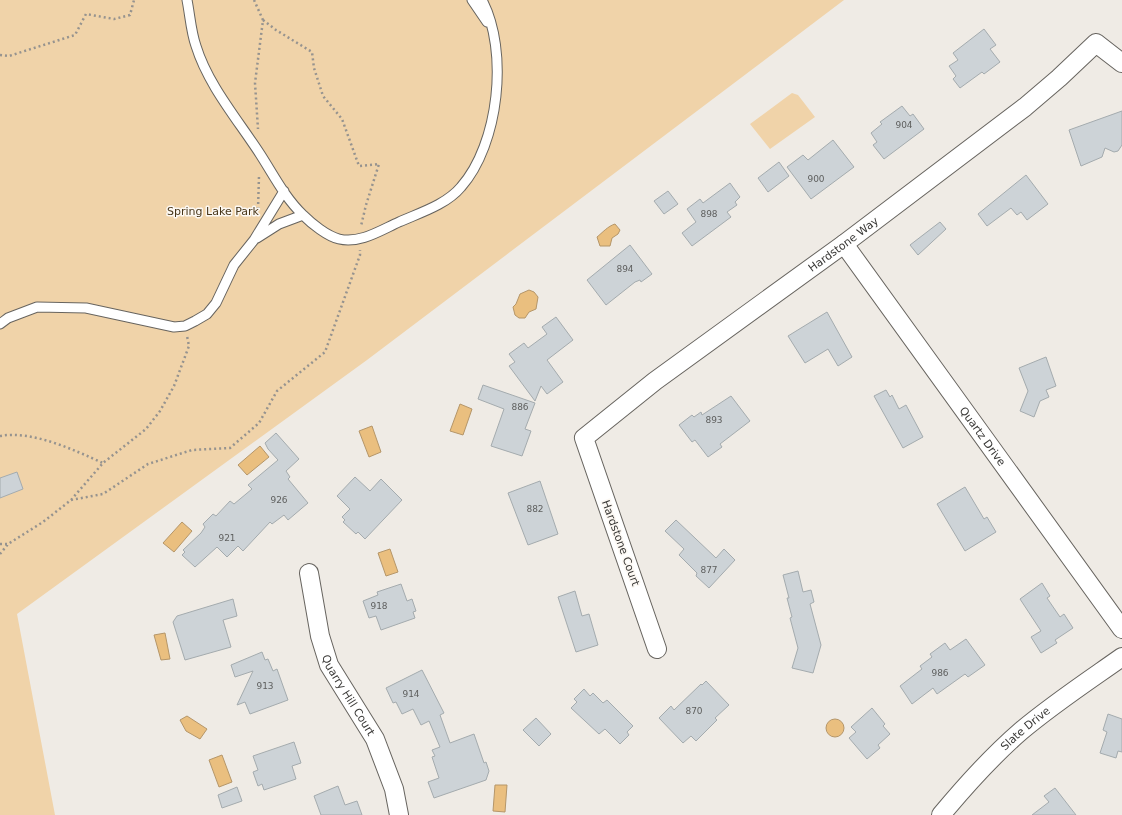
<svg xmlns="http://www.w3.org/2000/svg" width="1122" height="815" font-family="'DejaVu Sans',sans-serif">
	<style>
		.green { fill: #f0d3a9 }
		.water { fill: #eabf7f; stroke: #b59669 }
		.building { fill: #cdd3d7; stroke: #a4abae }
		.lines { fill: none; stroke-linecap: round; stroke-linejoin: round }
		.lane-casing { stroke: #67645f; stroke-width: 11 }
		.street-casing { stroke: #67645f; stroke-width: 20 }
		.path { stroke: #96938f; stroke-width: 2.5; stroke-dasharray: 2 3; stroke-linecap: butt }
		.lane { stroke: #fff; stroke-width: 9 }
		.street { stroke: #fff; stroke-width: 18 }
		.labels { text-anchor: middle; stroke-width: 3; stroke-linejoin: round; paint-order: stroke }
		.number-label { font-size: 9px; fill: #5e5f5e }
		.park-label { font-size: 11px; fill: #483619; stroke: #fcf8f3 }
		.street-label { font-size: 11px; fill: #393836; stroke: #fcf8f3 }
	</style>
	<rect width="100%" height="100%" fill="#efebe5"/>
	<path class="green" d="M 0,0 L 844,0 L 367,360 L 17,614 L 55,815 L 0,815 Z
		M 792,93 L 798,95 L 815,117 L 770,149 L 750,124 Z"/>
	<path class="water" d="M 615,224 L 620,230 L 618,234 L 612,238 L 610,246 L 600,246 L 597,237 C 602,233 608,226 615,224 Z
		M 529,290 L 534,292 L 538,297 L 536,309 L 529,312 L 525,318 L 519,318 L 515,315 L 513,307 L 516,304 L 520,294 Z
		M 460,404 L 472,409 L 463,435 L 450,431 Z
		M 372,426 L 381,452 L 369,457 L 359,431 Z
		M 260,446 L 269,457 L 247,475 L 238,465 Z
		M 182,522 L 192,531 L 174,552 L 163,543 Z
		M 390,549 L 398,572 L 386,576 L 378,553 Z
		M 165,633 L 170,659 L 161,660 L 154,635 Z
		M 187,716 L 207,729 L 200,739 L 186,731 L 180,720 Z
		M826 728a9 9 0 1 1 18 0a9 9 0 1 1-18 0Z
		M 222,755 L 232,782 L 219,787 L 209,760 Z
		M 495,785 L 507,785 L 505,812 L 493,811 Z"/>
	<path class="building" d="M 984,29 L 996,45 L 990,49 L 1000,62 L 984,74 L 982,72 L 960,88 L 953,79 L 956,76 L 949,66 L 958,60 L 953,53 Z
		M 902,106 L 910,116 L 913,114 L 924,129 L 884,159 L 873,145 L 877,142 L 871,133 L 882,124 L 880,122 Z
		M 1122,111 L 1122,145 L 1118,151 L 1114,152 L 1105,148 L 1102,157 L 1081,166 L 1069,130 Z
		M 833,140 L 854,167 L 811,199 L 787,167 L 803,155 L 808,160 Z
		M 779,162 L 789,176 L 768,192 L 758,178 Z
		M 1026,175 L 1048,204 L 1027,220 L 1021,212 L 1017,215 L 1011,208 L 987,226 L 978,214 Z
		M 730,183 L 740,197 L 735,202 L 737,205 L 727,212 L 731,217 L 692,246 L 682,233 L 696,222 L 687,209 L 700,199 L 703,203 Z
		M 668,191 L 678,204 L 664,214 L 654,201 Z
		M 940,222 L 946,229 L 918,255 L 910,245 Z
		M 630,245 L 652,274 L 641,282 L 640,280 L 635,282 L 606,305 L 587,280 Z
		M 827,312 L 852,357 L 838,366 L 828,349 L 805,363 L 788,336 Z
		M 556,317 L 573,340 L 547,360 L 563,382 L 547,394 L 541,386 L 535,401 L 509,366 L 515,362 L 509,354 L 524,343 L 528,348 L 547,334 L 542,327 Z
		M 1046,357 L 1056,386 L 1046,390 L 1049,397 L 1040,401 L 1034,417 L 1020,411 L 1028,391 L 1019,368 Z
		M 483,385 L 535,403 L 525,429 L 531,431 L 522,456 L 491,446 L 504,409 L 478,399 Z
		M 886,390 L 890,397 L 892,395 L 899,409 L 906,405 L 923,437 L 903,448 L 874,396 Z
		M 731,396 L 750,421 L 720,444 L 722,447 L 708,457 L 695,440 L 692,442 L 679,425 L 692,415 L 694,417 L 701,412 L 702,415 Z
		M 276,433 L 299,459 L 286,471 L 290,477 L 288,479 L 308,503 L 288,520 L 284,515 L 272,524 L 270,522 L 243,551 L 238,546 L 227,557 L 217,547 L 195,567 L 182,555 L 185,552 L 183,550 L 201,533 L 205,527 L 203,524 L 213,514 L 216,516 L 230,501 L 234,504 L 252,489 L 248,485 L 278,460 L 268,449 L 265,443 Z
		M 17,472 L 23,489 L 0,498 L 0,478 Z
		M 355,477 L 370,491 L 381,479 L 402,500 L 365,539 L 358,532 L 356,534 L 343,522 L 345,520 L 342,517 L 350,509 L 337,496 Z
		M 540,481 L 558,534 L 528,545 L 508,493 Z
		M 965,487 L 984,519 L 987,517 L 996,532 L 965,551 L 937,504 Z
		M 676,520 L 716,558 L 724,549 L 735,560 L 709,588 L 696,576 L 697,573 L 679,555 L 684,549 L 665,531 Z
		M 798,571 L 803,592 L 811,590 L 814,602 L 810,604 L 821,645 L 813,673 L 792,668 L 798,648 L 790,618 L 792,617 L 787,598 L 789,598 L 783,575 Z
		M 1042,583 L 1050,596 L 1047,598 L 1060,617 L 1064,614 L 1073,628 L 1055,640 L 1057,643 L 1041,653 L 1031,637 L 1041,631 L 1020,599 Z
		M 401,584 L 407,601 L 412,599 L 416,611 L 413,612 L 415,618 L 381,630 L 376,616 L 369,618 L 363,601 L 378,595 L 377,592 Z
		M 575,591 L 582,616 L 589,614 L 598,645 L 576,652 L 558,597 Z
		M 233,599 L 237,616 L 223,620 L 231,647 L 185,660 L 173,622 L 177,616 Z
		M 966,639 L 985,665 L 968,677 L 965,674 L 937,694 L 933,688 L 912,704 L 900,686 L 922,669 L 920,666 L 932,657 L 930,654 L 945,643 L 950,650 Z
		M 262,652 L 265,660 L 268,659 L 273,671 L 277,669 L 288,700 L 250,714 L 245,702 L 237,705 L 253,671 L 235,677 L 231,665 Z
		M 422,670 L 444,713 L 440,715 L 450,743 L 474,734 L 484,763 L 486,762 L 489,771 L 486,780 L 434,798 L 428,782 L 439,778 L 432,757 L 435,756 L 432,750 L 440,747 L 429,721 L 421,725 L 413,709 L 402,714 L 396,702 L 393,703 L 386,688 Z
		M 706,681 L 729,705 L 715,718 L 717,720 L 696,741 L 691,736 L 683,743 L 659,718 L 671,706 L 674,710 L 701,684 L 702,685 Z
		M 584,689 L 590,696 L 593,693 L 603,703 L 607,700 L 633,726 L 627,732 L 629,735 L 620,744 L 605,729 L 599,734 L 571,708 L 577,702 L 574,699 Z
		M 872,708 L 885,724 L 883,726 L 890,734 L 878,745 L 880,748 L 867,759 L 849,738 L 856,732 L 851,727 Z
		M 1108,714 L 1122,719 L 1122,752 L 1118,751 L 1116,758 L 1100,753 L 1107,732 L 1103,730 Z
		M 536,718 L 551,734 L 539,746 L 523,730 Z
		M 294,742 L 301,763 L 292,766 L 296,779 L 264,790 L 262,784 L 258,786 L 253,772 L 258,770 L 253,756 Z
		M 338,786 L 345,805 L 357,801 L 362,815 L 321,815 L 314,796 Z
		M 237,787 L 242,801 L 222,808 L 218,795 Z
		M 1055,788 L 1076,815 L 1032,815 L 1049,802 L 1044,796 Z"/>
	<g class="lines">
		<defs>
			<path id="lane" d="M 187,0 C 190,15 191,32 196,46 C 208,85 238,120 260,154 C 273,174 285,198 303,215 C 312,224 327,236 339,239 C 360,244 381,230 399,222 C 419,213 446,205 461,187 C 499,144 509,51 482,0
				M 472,0 L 487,22
				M 257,238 L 279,224 L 303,215
				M 0,324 L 8,318 L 37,307 L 86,308 L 174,327 L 185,326 L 195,321 L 207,314 L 216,303 L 234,265 L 254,240 L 284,191"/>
			<g id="street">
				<path id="s1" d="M 844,244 L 1122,629"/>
				<path id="s2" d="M 309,573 L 320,636 L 329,665 L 375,739 L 394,789 L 399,815"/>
				<path id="s3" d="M 657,649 L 584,438 L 655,381 L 844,244 L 1025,107 L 1059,78 L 1096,43 L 1122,63"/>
				<path id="s4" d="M 941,815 C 966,785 992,756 1021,731 C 1053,704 1088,681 1122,657"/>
			</g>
		</defs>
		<use href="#lane" class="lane-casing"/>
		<use href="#street" class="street-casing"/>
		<path class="path" d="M 254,0 L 263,20 L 255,83 L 258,129
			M 263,20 L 276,30 L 312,52 L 314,68 L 323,96 L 342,119 L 359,166 L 379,164 L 366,205 L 361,226
			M 0,55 L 9,56 L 75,35 L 86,14 L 114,19 L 130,15 L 134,0
			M 258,209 L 259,176
			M 0,436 C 32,430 74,450 103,463
			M 71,500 L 103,494 L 148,464 L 192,450 L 230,448 L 259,423 L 277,391 L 325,352 L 360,255 L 360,250
			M 0,544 L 8,544 L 43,522 L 71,500 L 103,463 L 146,429 L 160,411 L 174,386 L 189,346 L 187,336
			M 0,554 L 8,544"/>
		<use href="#lane" class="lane"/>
		<use href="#street" class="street"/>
	</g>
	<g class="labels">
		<g class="number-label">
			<text x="904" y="128">904</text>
			<text x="816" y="182">900</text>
			<text x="709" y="217">898</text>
			<text x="625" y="272">894</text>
			<text x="520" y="410">886</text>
			<text x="714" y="423">893</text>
			<text x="279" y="503">926</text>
			<text x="535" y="512">882</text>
			<text x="227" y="541">921</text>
			<text x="709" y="573">877</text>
			<text x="379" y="609">918</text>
			<text x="940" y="676">986</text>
			<text x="265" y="689">913</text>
			<text x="411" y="697">914</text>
			<text x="694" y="714">870</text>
		</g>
		<g class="park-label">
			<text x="213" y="215">Spring Lake Park</text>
		</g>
		<g class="street-label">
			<text dy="4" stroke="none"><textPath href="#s3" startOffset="547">Hardstone Way</textPath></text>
			<text dy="4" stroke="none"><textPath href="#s1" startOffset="237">Quartz Drive</textPath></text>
			<text transform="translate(621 543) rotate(70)" y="4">Hardstone Court</text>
			<text dy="4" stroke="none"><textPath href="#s2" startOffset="130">Quarry Hill Court</textPath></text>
			<text dy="4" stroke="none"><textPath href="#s4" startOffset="121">Slate Drive</textPath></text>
		</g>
	</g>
</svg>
